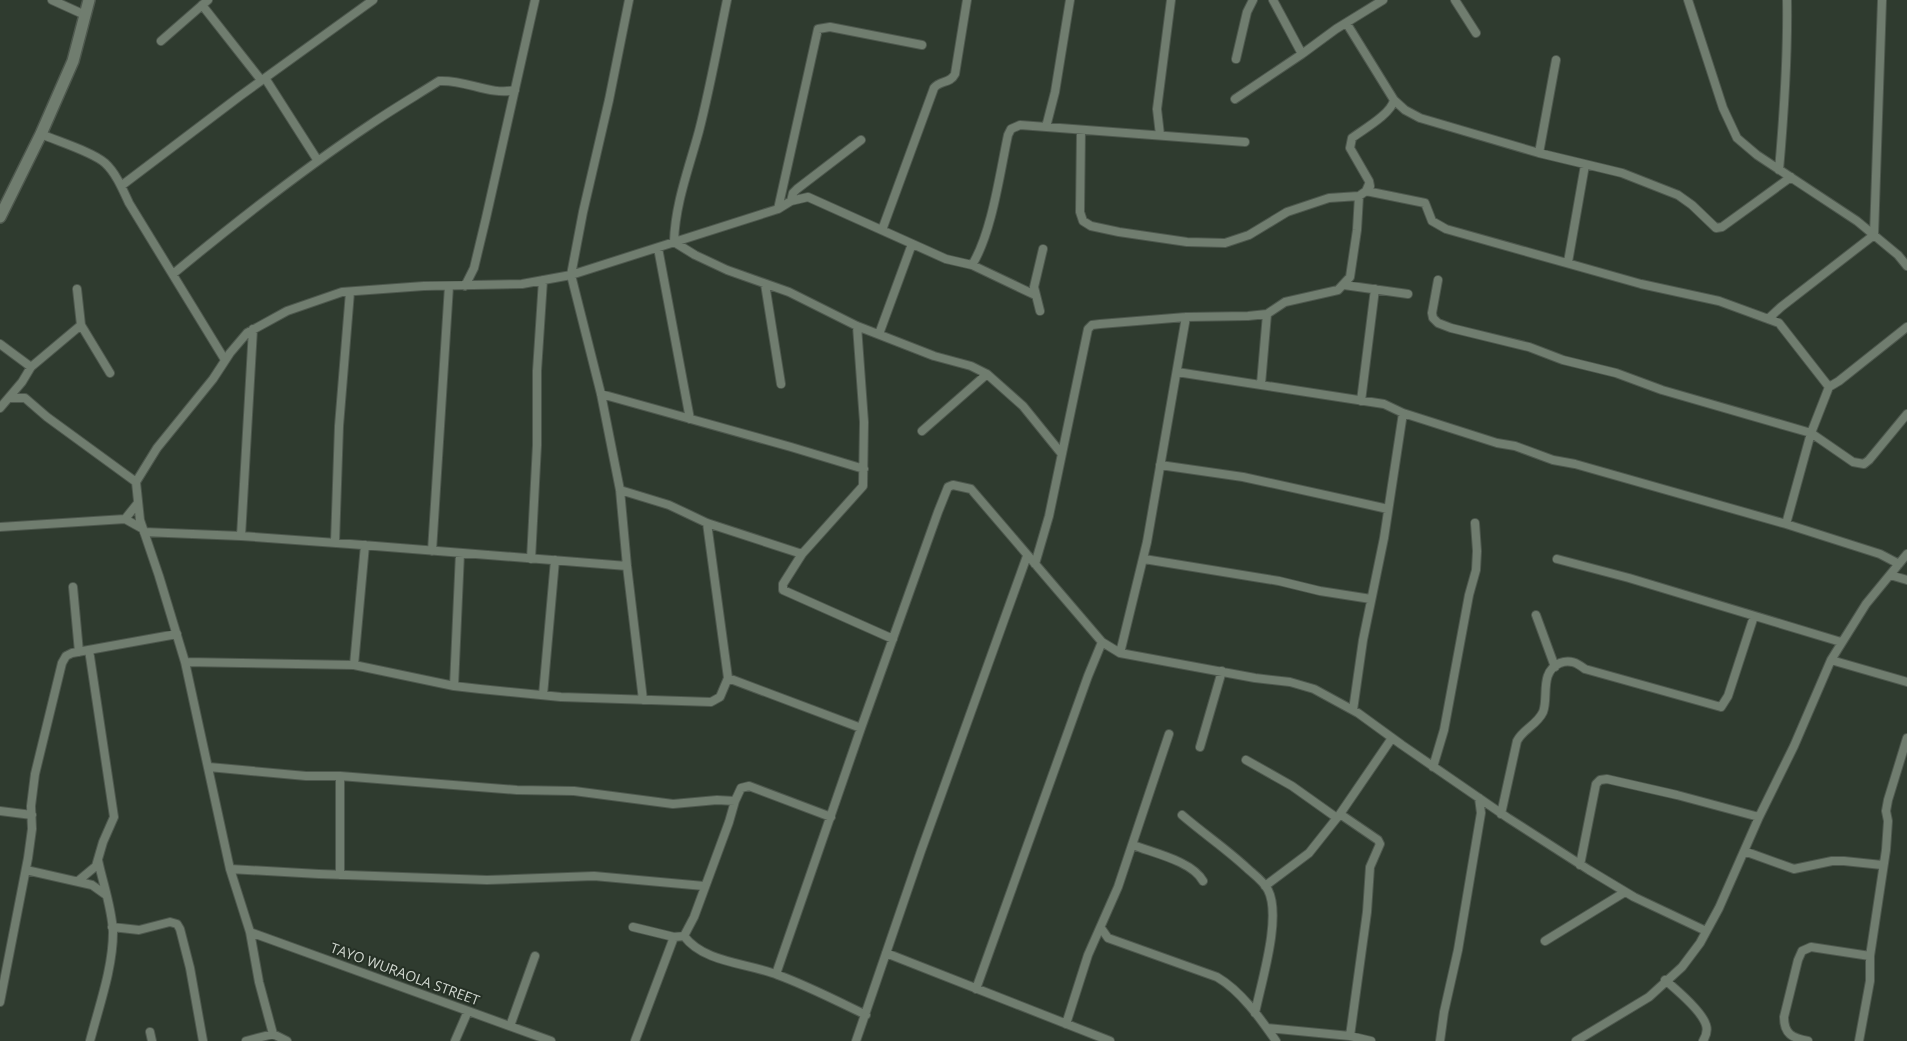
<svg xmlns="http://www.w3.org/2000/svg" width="1907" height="1041" font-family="'Open Sans',sans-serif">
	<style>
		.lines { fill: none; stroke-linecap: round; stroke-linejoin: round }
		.street-casing { stroke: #4e584e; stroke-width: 10 }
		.secondary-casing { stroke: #4e584e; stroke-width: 14 }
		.street { stroke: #707d6f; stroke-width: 8 }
		.secondary { stroke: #707d6f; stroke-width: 11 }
		.labels { text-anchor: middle; stroke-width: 4; stroke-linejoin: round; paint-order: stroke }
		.street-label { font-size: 14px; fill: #d0d7cf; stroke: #253025 }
	</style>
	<rect width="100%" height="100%" fill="#2f3b2f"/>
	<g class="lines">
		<defs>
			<path id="street" d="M 52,0 L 85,15
				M 629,0 L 609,100 L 583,212 L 571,275 L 601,394 L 620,490 L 627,566 L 643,700
				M 727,0 C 718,44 710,88 699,131 C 689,168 675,204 674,242 L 695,255 L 727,270 L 789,292 L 857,326 L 934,356 L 971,366 L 987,374 L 1023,406 L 1061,453
				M 1273,0 L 1302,54
				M 1455,0 L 1476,33
				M 1688,0 L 1723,108 L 1737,138 L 1757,155 L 1857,221 L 1898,255 L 1907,266
				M 202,5 L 261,80
				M 1347,24 L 1394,100 C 1391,114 1364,129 1352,138 L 1350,148 L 1369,181 L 1370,186
				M 161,41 L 208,0
				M 1236,59 L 1247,12 L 1253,0
				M 265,78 L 318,161
				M 1235,99 L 1302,54 L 1336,29 L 1383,0
				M 1394,100 L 1405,110 L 1420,118 L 1539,153 L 1622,173 L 1678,195 L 1692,205 L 1716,228 L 1722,227 L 1791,177
				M 1046,127 L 1055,92 L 1070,0
				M 1081,130 L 1080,212 L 1083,221 L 1091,226 L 1119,232 L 1187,242 L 1225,243 L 1249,235 L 1287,212 L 1329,198 L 1359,196 L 1366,191 L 1369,184
				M 41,134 C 57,141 93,152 105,163 C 116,173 123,190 129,203 L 225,360
				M 1160,135 L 1157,109 L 1171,0
				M 1539,153 L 1556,60
				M 1779,170 C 1784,113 1788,57 1787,0
				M 121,186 L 240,96 L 373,0
				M 1366,191 L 1425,203 L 1432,221 L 1446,229 L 1641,284 L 1719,301 L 1779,323 L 1829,387
				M 791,201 L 793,193 L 797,189 L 861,140
				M 778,209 L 818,29 L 830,27 L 922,45
				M 882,230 L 934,88 C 940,80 950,84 955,74 L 967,0
				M 658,248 L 690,419
				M 1568,262 L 1585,165
				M 972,265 C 992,233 1000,172 1008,135 L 1011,129 L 1020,125 L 1245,142
				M 173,274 C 237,221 302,170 371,124 C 393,109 417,95 439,81 C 465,79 490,96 515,90
				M 1438,280 L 1432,313 L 1433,318 L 1438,323 L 1451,328 L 1529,347 L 1563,360 L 1616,373 L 1662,390 L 1811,433 L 1853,462 L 1864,464 L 1869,460 L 1907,414
				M 765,284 L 781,384
				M 1344,285 L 1408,294
				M 465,286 L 474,268 L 486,218 L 535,0
				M 77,289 L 81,325 L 110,373
				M 1040,311 L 1034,287 L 1043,249
				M 1768,319 L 1781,307 L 1874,235 L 1882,0
				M 857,326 L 864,422 L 863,486 L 802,554 L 783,584 L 783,590 L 893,639
				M 879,334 L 912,244
				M 0,344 L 31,367
				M 1177,372 L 1384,404 L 1403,413 L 1497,443 L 1515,446 L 1553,460 L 1575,464 L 1786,524 L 1880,554 L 1899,564
				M 1261,384 L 1267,314
				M 601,394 L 791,447 L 864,469
				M 10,398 L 25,398 L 47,417 L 136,482
				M 1361,401 L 1375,289
				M 0,408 L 22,382 L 31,367 L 81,325
				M 922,431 L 987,374
				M 1160,465 L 1243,477 L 1388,509
				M 620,490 L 669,505 L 707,523 L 802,554
				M 125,519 L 137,504
				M 1786,524 L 1811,433 L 1829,387 L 1839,381 L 1907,327
				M 0,527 L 125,519 L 143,529
				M 144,532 L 241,536 L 350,544 L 627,566
				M 241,536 L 253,329
				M 335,543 L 339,426 L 350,292
				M 432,551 L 449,286
				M 531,559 L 537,445 L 537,371 L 543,280
				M 1144,559 L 1279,581 L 1320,591 L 1371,599
				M 1557,559 L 1629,578 L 1841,642
				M 1035,564 L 1049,516 L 1088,329 L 1092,325 L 1100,324 L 1186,317 L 1248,316 L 1267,314 L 1285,302 L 1338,290 L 1350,277 L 1357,230 L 1359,196
				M 1890,575 L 1907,580
				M 73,587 L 79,652
				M 1536,615 L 1555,667
				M 1120,653 L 1147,542 L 1186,317
				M 1831,660 L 1907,682
				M 185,662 L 354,665 L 454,686 L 480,689 L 561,697 L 711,702 L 720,697 L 728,678 L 707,523
				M 354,665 L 365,545
				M 728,678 L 861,728
				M 454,686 L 460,553
				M 543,695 L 555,560
				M 1353,710 L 1363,640 L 1384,538 L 1403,413
				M 1200,747 L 1222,671
				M 1246,760 L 1292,786 L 1337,818
				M 209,767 L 306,776 L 340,776 L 517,790 L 574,791 L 673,804 L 717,800 L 735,801 L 741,788 L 749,786 L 831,817
				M 1433,767 L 1444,730 L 1469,595 L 1476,570 L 1477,551 L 1475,523
				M 0,811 L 32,815
				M 1340,814 L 1378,840 L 1380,844 L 1370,867 L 1367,912 L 1350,1036
				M 1501,814 L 1517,741 C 1523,729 1537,725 1543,712 C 1549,697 1539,672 1560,663 C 1570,659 1577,663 1585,669 L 1721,707 L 1728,696 L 1754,616
				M 1182,815 C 1204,834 1228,850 1249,870 C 1256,876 1264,882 1268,890 C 1282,917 1261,983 1255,1013
				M 1133,845 C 1153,853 1192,861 1203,881
				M 1744,851 L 1794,869 L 1832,861 L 1844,861 L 1882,865
				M 1580,865 L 1596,784 L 1600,780 L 1607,779 L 1677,795 L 1759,817
				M 230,869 L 319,874 L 487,880 L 594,876 L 704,886
				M 26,870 L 92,885 L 106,895
				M 340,875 L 340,776
				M 78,881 L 96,866 L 103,842 L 114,817 L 89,650
				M 1265,886 L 1309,853 L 1340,814 L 1392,738
				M 112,927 L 139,930 L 170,922 L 177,924 L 180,929 L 190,968 L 203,1041
				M 633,927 L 674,937
				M 1101,928 L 1108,938 L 1217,977 C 1241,991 1260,1018 1276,1041
				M 250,932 L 551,1041
				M 684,936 C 704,963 748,963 778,975 C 808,986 837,1001 866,1015
				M 684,936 L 694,917 L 729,822 L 735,801
				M 1545,941 L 1625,892
				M 886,953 L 1110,1041
				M 776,974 L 861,728 L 938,512 L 948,487 L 953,485 L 971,489 L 1102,642 L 1120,653 L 1255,678 L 1290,682 L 1314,689 L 1358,713 L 1402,745 L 1508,818 L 1589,870 L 1634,897 L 1706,931
				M 1665,980 C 1677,990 1702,1011 1706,1025 C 1708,1031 1706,1036 1703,1041
				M 976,989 L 1088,676 L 1102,642
				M 0,1002 L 28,858 L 32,829 L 31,806 L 35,774 L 62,663 L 66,656 L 72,653 L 177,634
				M 1066,1024 L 1088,955 L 1118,887 L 1169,734
				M 510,1026 L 535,956
				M 1267,1028 L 1350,1036 L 1371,1041
				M 150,1032 L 152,1041
				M 273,1034 L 259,982 L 250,932 L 230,869 L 185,662 L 159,576 L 140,520 L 136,482 L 157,448 L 213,379 L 230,353 L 247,333 L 287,311 L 342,292 L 424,286 L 522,284 L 571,275 L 778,209 L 791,201 L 808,197 L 946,259 L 972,265 L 1035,295
				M 90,1041 C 99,1006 113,968 113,932 C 112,908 103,884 98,860
				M 246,1041 L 273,1034 L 287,1041
				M 455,1041 L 468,1011
				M 635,1041 L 674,937 L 684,936
				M 856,1041 L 921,851 L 1027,556
				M 1440,1041 L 1444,1012 L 1458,950 L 1481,813 L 1479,798
				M 1576,1041 L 1649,997 L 1682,967 L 1700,943 L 1719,908 L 1759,817 L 1794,746 L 1831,660 L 1866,604 L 1907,554
				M 1808,1041 C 1792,1038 1784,1034 1784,1017 L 1798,960 L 1802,951 L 1811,947 L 1870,956
				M 1859,1041 L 1870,981 L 1870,956 L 1886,850 L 1888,821 L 1886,811 L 1888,800 L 1907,738"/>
			<path id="secondary" d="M 0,217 L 41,134 L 73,61 L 89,0"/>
		</defs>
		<use href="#street" class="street-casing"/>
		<use href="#secondary" class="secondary-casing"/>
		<use href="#street" class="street"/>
		<use href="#secondary" class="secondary"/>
	</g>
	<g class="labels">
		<g class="street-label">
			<text transform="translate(405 974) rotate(20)" y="5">TAYO WURAOLA STREET</text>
		</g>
	</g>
</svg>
